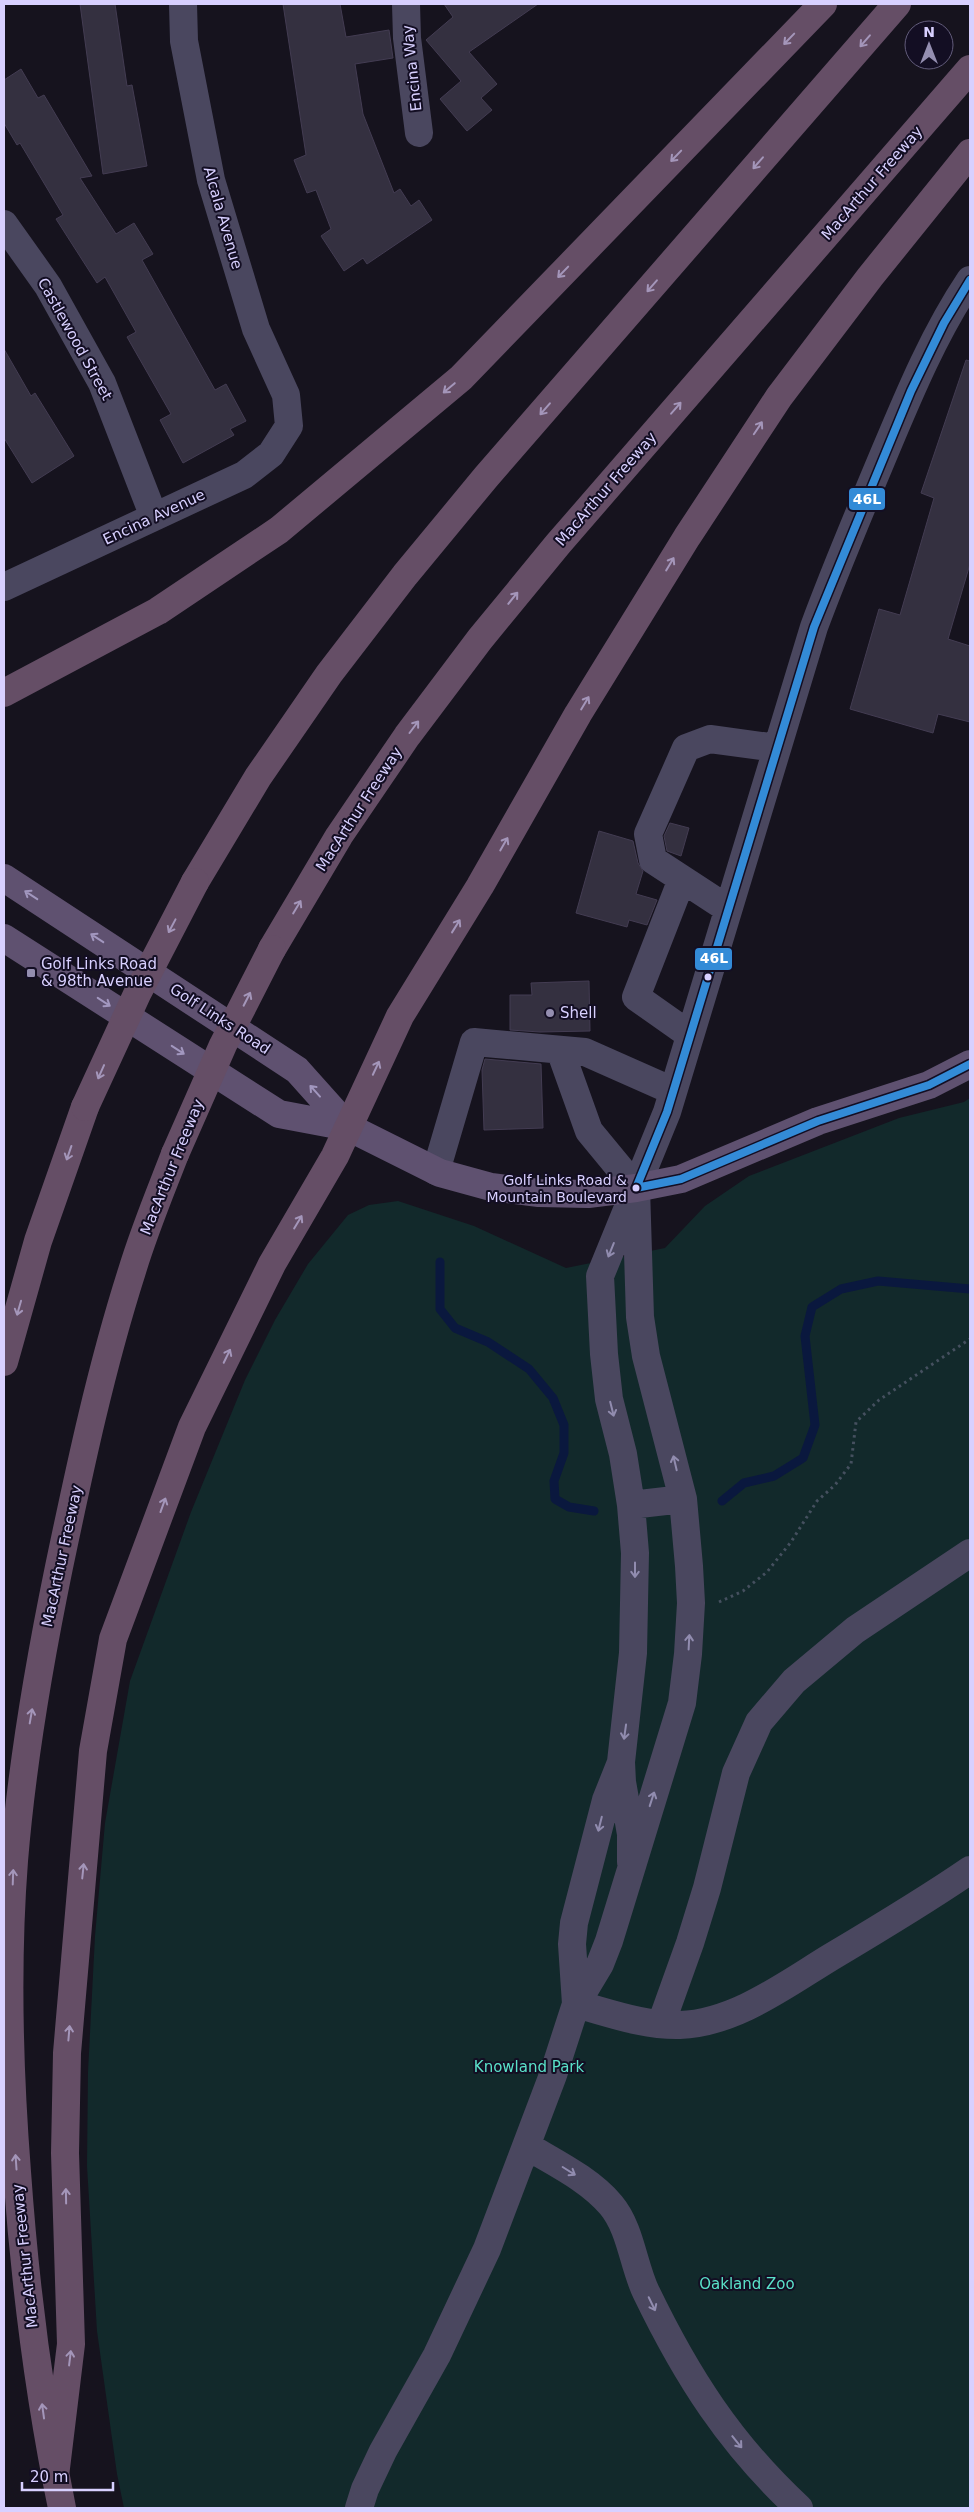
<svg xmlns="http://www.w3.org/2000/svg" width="974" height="2512" font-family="'DejaVu Sans',sans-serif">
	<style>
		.green { fill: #12292b }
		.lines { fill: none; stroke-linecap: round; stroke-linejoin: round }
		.stream { stroke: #0a183e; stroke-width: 9 }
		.building { fill: #343040; stroke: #433c52 }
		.path { stroke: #45505f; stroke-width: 3; stroke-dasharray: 2.5 4; stroke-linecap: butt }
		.minor { stroke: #4a475f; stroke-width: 28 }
		.major { stroke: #5f5170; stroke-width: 28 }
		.highway { stroke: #654e66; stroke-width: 28 }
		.highway-bridge { stroke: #654e66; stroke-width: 28 }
		.bus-1-casing { stroke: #130e23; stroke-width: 11 }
		.bus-1 { stroke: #338bd7; stroke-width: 8 }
		.oneway { stroke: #a496ba }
		.oneway2 { stroke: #a297bf }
		.oneway3 { stroke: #918caf }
		.poi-dot { fill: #948eb0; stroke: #130e23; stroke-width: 2 }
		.bus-dot { fill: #d8d0ff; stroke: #130e23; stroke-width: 2 }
		.labels { text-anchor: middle; stroke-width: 4; stroke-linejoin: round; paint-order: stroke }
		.bus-label { font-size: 14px; fill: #d8d0ff; stroke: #130e23; text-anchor: end }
		.street-label { font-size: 15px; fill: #d8d0ff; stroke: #130e23 }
		.poi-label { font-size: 15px; fill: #d8d0ff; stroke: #130e23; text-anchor: start }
		.park-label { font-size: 15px; fill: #5ae1c9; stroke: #130e23 }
		.line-badge { stroke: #130e23; stroke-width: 2 }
		.badge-label { font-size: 14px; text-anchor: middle; font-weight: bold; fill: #fff }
	</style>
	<rect width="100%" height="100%" fill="#16131e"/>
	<path class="green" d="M 970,1098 L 970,2508 L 124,2508 L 117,2474 L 97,2331 L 87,2166 L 88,2072 L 95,1936 L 105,1823 L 130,1681 L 191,1512 L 245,1380 L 275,1320 L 308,1264 L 348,1215 L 369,1205 L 398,1201 L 474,1226 L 566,1268 L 665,1248 L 705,1206 L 749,1176 L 899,1118 L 964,1102 Z"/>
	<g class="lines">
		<path class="stream" d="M 440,1262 L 440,1309 L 455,1328 L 488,1342 L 529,1369 L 553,1398 L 564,1425 L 564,1453 L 554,1481 L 555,1499 L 569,1507 L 594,1511
			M 722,1501 L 744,1483 L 774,1476 L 803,1458 L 815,1425 L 805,1336 L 812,1307 L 841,1289 L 878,1281 L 970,1289"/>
	</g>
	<path class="building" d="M 80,4 L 115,4 L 127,86 L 132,85 L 147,166 L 103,174 Z
		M 283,4 L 340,4 L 346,37 L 389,30 L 393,58 L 355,64 L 363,114 L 394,193 L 400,189 L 411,206 L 419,200 L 432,220 L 367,264 L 363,258 L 344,271 L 321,236 L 331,229 L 316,190 L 307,193 L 294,160 L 306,155 Z
		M 444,4 L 538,4 L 469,52 L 497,84 L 481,98 L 492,110 L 467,131 L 440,99 L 461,81 L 426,40 L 453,17 Z
		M 21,69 L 38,98 L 44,95 L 92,176 L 80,178 L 116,234 L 134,223 L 153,254 L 142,260 L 215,390 L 226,384 L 246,421 L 230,429 L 234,435 L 183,463 L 160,420 L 171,414 L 127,337 L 136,332 L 105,277 L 97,283 L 56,219 L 63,215 L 20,143 L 17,145 L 4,123 L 4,80 Z
		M 4,349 L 31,396 L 35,393 L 74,456 L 32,483 L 4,438 Z
		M 966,360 L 970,361 L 970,564 L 948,639 L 970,646 L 970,722 L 938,714 L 933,733 L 850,709 L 879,609 L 900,615 L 934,498 L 921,493 Z
		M 670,823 L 689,828 L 681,856 L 667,851 L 664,836 Z
		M 599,831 L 633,841 L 638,863 L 643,871 L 636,894 L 657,900 L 647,925 L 629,920 L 627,927 L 576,913 Z
		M 589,981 L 590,1031 L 540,1032 L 510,1030 L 510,995 L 532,995 L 531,983 Z
		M 485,1059 L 541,1064 L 543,1128 L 484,1130 L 482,1070 Z"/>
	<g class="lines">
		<path class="path" d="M 719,1602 L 743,1591 L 767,1572 L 791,1542 L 817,1501 L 835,1485 L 851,1464 L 856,1422 L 879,1400 L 970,1339"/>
		<path class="minor" d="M 406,4 L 407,38 L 419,133
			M 4,224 L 48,286 L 102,383 L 154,517
			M 4,587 L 244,475 L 271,454 L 289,426 L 286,395 L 256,329 L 211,180 L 184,41 L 183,4
			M 682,879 L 636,997 L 690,1035
			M 728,909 L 653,860 L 648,834 L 686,748 L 710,739 L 777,748
			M 436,1171 L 474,1042 L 585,1052 L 673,1091
			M 631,1505 L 683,1499
			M 631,1862 L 631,1834 L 622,1782 L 621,1762 L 633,1653 L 635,1553 L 631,1505 L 623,1454 L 609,1399 L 604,1354 L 600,1276 L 667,1112 L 814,627 C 835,570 858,516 881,461 C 907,399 933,335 970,280
			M 576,2004 C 610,2013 644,2026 680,2025 C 735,2023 785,1985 831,1957 C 878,1929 925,1901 970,1870
			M 576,2004 L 572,1944 L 574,1923 L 606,1800 L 620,1765
			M 661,2024 L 690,1943 L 707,1888 L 736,1773 L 759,1722 L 794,1681 L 855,1630 L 970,1553
			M 527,2146 C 555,2163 589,2179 611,2205 C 631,2229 633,2265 646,2292 C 687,2377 730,2444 799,2508
			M 359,2508 L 365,2489 L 383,2451 L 437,2355 L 487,2249 L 553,2075 L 576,2004 L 600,1964 L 609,1941 L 682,1703 L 688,1654 L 691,1603 L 689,1566 L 683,1499 L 646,1356 L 640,1317 L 636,1188 L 589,1131 L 560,1050"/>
		<path class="major" d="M 4,878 L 297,1070 L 348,1127
			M 4,938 L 279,1114 L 348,1127 L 440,1173 L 491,1187 L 539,1193 L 588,1194 L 636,1188 L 681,1179 L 818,1121 L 929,1085 L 970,1064"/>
		<path class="highway" d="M 4,693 L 158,611 L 279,530 L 461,378 L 823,4
			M 195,882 L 258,777 L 329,674 L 405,575 L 486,477 L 897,4
			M 272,949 L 339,836 L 407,736 L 480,639 L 558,544 L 970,69
			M 4,1362 L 38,1241 L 85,1107
			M 55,2476 L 71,2344 L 65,2153 L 67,2053 L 93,1751 L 113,1639 L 192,1427 L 272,1264 L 335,1156 L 400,1016 L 480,886 L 578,714 L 687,537 L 779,397 L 870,277 L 970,153
			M 62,2508 C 39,2397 25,2285 17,2172 C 9,2069 6,1965 14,1861 C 22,1762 39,1664 59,1567 C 80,1467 101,1368 132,1271 C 144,1231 160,1193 175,1154"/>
		<path class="highway-bridge" d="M 85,1107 L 138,992 L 195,882
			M 175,1154 L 223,1045 L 272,949"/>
		<defs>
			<path id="bus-1" d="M 636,1188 L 667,1112 L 814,627 L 911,391 L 944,323 L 970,280
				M 636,1188 L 681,1179 L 818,1121 L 929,1085 L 970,1064"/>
		</defs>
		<use href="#bus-1" class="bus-1-casing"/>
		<use href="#bus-1" class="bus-1"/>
	</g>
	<defs><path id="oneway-shaft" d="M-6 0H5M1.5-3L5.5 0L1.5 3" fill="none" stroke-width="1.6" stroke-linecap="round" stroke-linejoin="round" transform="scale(1.25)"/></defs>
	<g class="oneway">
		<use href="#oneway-shaft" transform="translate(789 39) rotate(134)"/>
		<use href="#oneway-shaft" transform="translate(865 41) rotate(131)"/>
		<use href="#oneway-shaft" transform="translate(676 156) rotate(134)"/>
		<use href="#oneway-shaft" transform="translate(758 163) rotate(131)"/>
		<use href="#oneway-shaft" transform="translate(563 272) rotate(134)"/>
		<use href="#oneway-shaft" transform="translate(652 286) rotate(131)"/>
		<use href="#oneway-shaft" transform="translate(449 388) rotate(140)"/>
		<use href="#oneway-shaft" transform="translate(676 408) rotate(-49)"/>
		<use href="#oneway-shaft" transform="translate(545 409) rotate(131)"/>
		<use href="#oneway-shaft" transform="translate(758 428) rotate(-56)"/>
		<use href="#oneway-shaft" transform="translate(670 564) rotate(-59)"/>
		<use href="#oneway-shaft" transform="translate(513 598) rotate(-51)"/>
		<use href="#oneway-shaft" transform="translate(585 703) rotate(-59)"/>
		<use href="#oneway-shaft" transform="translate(414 727) rotate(-53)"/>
		<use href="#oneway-shaft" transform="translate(504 844) rotate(-60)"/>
		<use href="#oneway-shaft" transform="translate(297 907) rotate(-59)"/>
		<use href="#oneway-shaft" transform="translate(172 926) rotate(118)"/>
		<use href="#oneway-shaft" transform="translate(456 926) rotate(-58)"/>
		<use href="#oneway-shaft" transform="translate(247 999) rotate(-63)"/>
		<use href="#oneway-shaft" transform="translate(376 1068) rotate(-65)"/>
		<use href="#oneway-shaft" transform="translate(101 1072) rotate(114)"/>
		<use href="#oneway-shaft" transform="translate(69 1153) rotate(109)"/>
		<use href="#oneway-shaft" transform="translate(298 1222) rotate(-59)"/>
		<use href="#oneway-shaft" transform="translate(19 1308) rotate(106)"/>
		<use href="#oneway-shaft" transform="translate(227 1356) rotate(-64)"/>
		<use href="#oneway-shaft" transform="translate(163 1505) rotate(-70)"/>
		<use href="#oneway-shaft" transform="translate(31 1716) rotate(-80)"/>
		<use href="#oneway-shaft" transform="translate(83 1871) rotate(-84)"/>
		<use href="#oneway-shaft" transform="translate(13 1877) rotate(-88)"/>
		<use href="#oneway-shaft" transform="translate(69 2033) rotate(-85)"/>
		<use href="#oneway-shaft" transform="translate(16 2162) rotate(-94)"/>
		<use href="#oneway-shaft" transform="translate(66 2196) rotate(-91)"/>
		<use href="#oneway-shaft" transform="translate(70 2358) rotate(-83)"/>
		<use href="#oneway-shaft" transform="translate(43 2411) rotate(-98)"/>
	</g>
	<g class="oneway2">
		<use href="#oneway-shaft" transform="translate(31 895) rotate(-147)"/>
		<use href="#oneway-shaft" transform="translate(97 938) rotate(-147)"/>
		<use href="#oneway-shaft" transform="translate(104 1002) rotate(33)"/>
		<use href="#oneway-shaft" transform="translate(178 1050) rotate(33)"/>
		<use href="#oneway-shaft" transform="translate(315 1091) rotate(-132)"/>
	</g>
	<g class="oneway3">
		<use href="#oneway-shaft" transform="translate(611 1250) rotate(112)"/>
		<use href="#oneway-shaft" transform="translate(612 1409) rotate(76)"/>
		<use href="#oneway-shaft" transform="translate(675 1463) rotate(-103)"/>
		<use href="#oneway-shaft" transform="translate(635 1570) rotate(90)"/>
		<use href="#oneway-shaft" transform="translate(689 1642) rotate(-87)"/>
		<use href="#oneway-shaft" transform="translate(625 1732) rotate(98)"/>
		<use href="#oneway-shaft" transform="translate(652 1799) rotate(-72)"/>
		<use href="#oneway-shaft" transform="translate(600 1824) rotate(104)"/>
		<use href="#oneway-shaft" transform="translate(569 2171) rotate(32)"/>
		<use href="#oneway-shaft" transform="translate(652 2304) rotate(64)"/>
		<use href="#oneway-shaft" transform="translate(737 2442) rotate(51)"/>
	</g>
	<g class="poi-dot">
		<rect x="26" y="968" width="10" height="10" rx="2.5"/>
		<circle cx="550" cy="1013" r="5"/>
	</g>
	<g class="bus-dot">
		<circle cx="708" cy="977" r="4.5"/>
		<circle cx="636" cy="1188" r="4.5"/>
	</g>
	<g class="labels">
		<g class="bus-label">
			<text x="627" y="1185">Golf Links Road &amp;<tspan x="627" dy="17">Mountain Boulevard</tspan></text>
		</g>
		<g class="street-label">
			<text transform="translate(412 68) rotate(-96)" y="5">Encina Way</text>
			<text transform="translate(872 183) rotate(-49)" y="5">MacArthur Freeway</text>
			<text transform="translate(223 218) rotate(74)" y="5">Alcala Avenue</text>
			<text transform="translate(75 339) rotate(61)" y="5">Castlewood Street</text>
			<text transform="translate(606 489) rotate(-49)" y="5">MacArthur Freeway</text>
			<text transform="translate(154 517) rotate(-25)" y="5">Encina Avenue</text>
			<text transform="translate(359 809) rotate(-57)" y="5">MacArthur Freeway</text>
			<text transform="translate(220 1019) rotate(33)" y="5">Golf Links Road</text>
			<text transform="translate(172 1167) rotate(-68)" y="5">MacArthur Freeway</text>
			<text transform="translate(62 1556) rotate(-78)" y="5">MacArthur Freeway</text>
			<text transform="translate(25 2256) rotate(-96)" y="5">MacArthur Freeway</text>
		</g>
		<g class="poi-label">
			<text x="41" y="969">Golf Links Road<tspan x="41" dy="17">&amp; 98th Avenue</tspan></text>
			<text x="560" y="1018">Shell</text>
		</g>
		<g class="park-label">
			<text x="529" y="2072">Knowland Park</text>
			<text x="747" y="2289">Oakland Zoo</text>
		</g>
	</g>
	<g class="line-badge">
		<rect x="848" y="487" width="38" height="24" rx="5" fill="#338bd7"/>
		<rect x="694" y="947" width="39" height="24" rx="5" fill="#338bd7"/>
	</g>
	<g class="badge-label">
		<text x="867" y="504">46L</text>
		<text x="714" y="963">46L</text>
	</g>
	<rect width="974" height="2512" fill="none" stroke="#d8d0ff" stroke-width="10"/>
	<g transform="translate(929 45)"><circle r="24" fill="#130e23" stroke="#625c7b"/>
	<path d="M0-4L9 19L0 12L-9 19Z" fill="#948eb0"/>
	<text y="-8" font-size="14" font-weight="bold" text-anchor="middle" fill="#d8d0ff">N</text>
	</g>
	<path d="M22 2482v8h91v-8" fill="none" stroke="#d8d0ff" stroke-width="2.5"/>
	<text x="30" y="2482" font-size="15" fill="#d8d0ff" stroke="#130e23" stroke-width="4" paint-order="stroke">20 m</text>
</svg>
